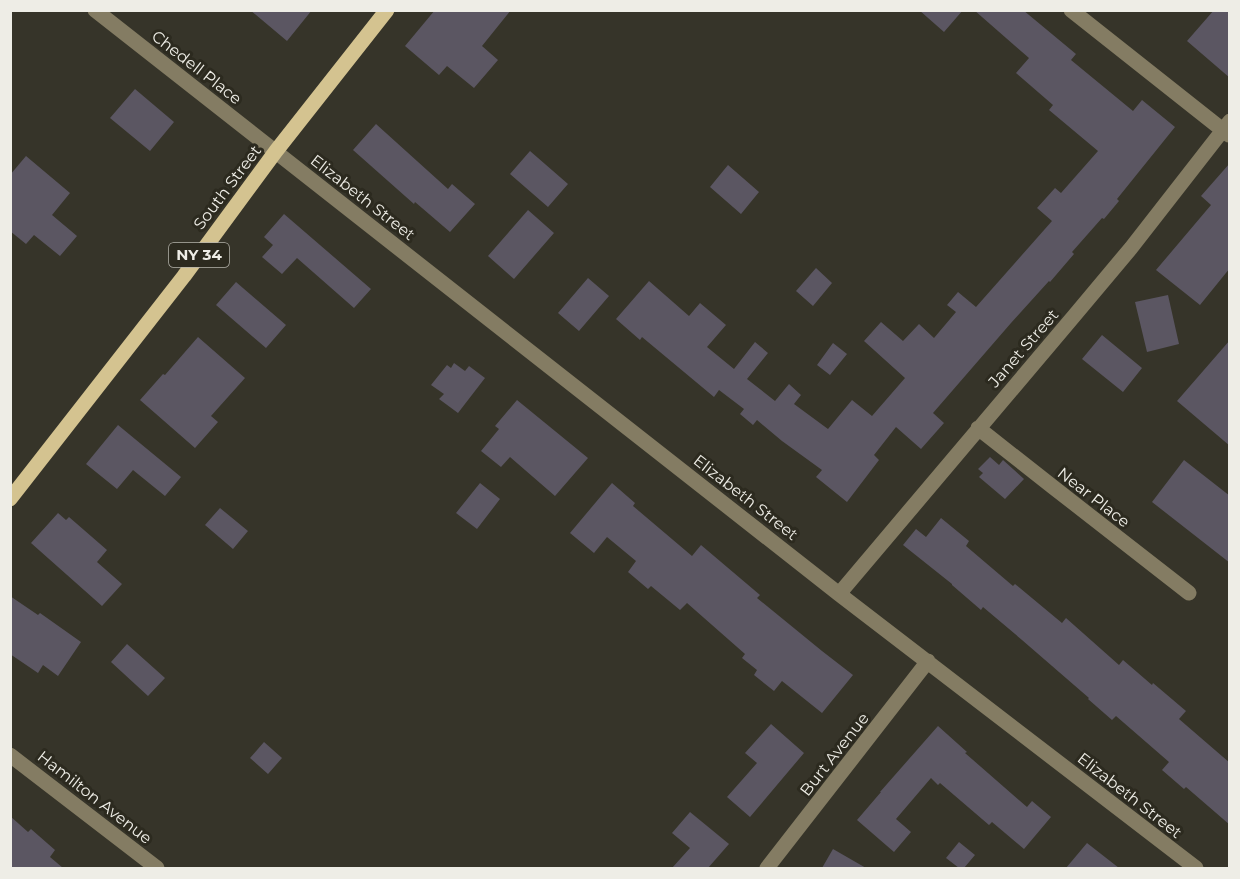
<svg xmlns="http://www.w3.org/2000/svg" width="1240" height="879" font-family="Montserrat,sans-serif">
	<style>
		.building { fill: #5b5662 }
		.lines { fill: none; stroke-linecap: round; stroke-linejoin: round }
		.minor { stroke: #847c63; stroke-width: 15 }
		.major { stroke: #d4c390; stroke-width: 15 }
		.labels { text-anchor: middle; stroke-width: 6; stroke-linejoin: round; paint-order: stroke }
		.shield { fill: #2c2a1f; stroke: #b4b2aa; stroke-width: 1.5 }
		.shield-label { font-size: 15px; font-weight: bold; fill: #eeede6 }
		.street-label { font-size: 16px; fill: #eeede6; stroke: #2c2a1f }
	</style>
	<rect width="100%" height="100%" fill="#363429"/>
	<path class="building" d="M 250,10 L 312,10 L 287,41 Z
		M 435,10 L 511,10 L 482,46 L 498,60 L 474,88 L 447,66 L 439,75 L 405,46 Z
		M 919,10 L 963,10 L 944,32 Z
		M 974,10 L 1023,10 L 1076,54 L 1071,60 L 1133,111 L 1142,100 L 1175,127 L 1117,199 L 1119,201 L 1104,219 L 1102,218 L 1072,252 L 1074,254 L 1050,282 L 1049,281 L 1011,323 L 933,413 L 944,423 L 921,449 L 896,427 L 874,455 L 879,460 L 847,502 L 816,477 L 822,470 L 782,441 L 757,420 L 753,425 L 740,414 L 744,409 L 719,390 L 714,397 L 642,337 L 640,340 L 616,319 L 649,281 L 689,316 L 700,303 L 726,325 L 707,347 L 734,369 L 755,342 L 768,353 L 747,379 L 775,401 L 789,384 L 801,395 L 794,404 L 828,429 L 852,400 L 872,416 L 905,378 L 864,341 L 881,322 L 903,341 L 919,324 L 934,338 L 956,312 L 947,305 L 958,292 L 976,307 L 1052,221 L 1037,208 L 1055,188 L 1061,193 L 1098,151 L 1049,110 L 1053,105 L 1016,73 L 1029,58 Z
		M 1214,10 L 1230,10 L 1230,78 L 1187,41 Z
		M 135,89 L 174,122 L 150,151 L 110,118 Z
		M 376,124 L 448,189 L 452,184 L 475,204 L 450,232 L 415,202 L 414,204 L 353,150 Z
		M 530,151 L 568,184 L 548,207 L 510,174 Z
		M 26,156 L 70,193 L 52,215 L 77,236 L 60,256 L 34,235 L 26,244 L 10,231 L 10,175 Z
		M 1230,163 L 1230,268 L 1200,305 L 1156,270 L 1211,205 L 1201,196 Z
		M 728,165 L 759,192 L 741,214 L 710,187 Z
		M 528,210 L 554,233 L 514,279 L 488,256 Z
		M 284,214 L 371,289 L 354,308 L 297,258 L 282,274 L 262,257 L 273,245 L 264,237 Z
		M 816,268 L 832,283 L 813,306 L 796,291 Z
		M 588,278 L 609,296 L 579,331 L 558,313 Z
		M 236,282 L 286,325 L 266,348 L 216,305 Z
		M 1168,295 L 1179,344 L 1147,352 L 1135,302 Z
		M 1102,335 L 1142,368 L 1123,392 L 1082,359 Z
		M 198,337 L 245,378 L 211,416 L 218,422 L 195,448 L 140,400 L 163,374 L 165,375 Z
		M 1230,340 L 1230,446 L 1177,401 Z
		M 833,343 L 847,354 L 830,375 L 817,365 Z
		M 454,363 L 465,371 L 469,366 L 485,378 L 458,413 L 439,399 L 444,394 L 431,385 L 447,365 L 451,368 Z
		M 517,400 L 588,458 L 555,496 L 510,457 L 501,467 L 481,451 L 499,429 L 495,426 Z
		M 118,425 L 181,477 L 165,496 L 133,470 L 117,489 L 86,464 Z
		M 990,457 L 999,465 L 1003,460 L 1024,479 L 1005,499 L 979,477 L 983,473 L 978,469 Z
		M 1184,460 L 1230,496 L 1230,563 L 1152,502 Z
		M 480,483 L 500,499 L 477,529 L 456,513 Z
		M 612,483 L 635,503 L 633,506 L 692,556 L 701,545 L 760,595 L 757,598 L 822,651 L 853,675 L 822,713 L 782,681 L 774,691 L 754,675 L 757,670 L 742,658 L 745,654 L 687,603 L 680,610 L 651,586 L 648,589 L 628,572 L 636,561 L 607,537 L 594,553 L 570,533 Z
		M 220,508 L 248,531 L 233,549 L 205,525 Z
		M 58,513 L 66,520 L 69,517 L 107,550 L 97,562 L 122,584 L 102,606 L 31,543 Z
		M 941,518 L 969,541 L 966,546 L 1013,586 L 1015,584 L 1062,623 L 1066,618 L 1119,665 L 1123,660 L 1152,685 L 1153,683 L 1186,711 L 1179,719 L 1230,763 L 1230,825 L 1186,787 L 1184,789 L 1162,770 L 1169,762 L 1116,716 L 1112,720 L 1088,699 L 1089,698 L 1022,640 L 983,607 L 981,610 L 952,585 L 952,584 L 903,545 L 916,529 L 926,537 Z
		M 10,596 L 38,615 L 40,613 L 81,642 L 58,676 L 43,665 L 38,673 L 10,654 Z
		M 127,644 L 165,678 L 148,696 L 111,662 Z
		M 771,724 L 804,753 L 750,817 L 727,797 L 757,763 L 745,753 Z
		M 938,726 L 967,752 L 965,753 L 1027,807 L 1032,801 L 1051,817 L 1024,849 L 992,822 L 989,825 L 940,783 L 938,785 L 931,778 L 896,819 L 911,832 L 894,852 L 857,820 L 881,792 L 880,792 Z
		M 264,742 L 282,758 L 268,774 L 250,758 Z
		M 690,812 L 729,844 L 708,868 L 672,868 L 690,848 L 672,833 Z
		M 10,816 L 28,832 L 31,829 L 55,850 L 50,857 L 63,868 L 10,868 Z
		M 959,842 L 975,855 L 964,868 L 959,868 L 946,858 Z
		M 1087,843 L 1119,868 L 1066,868 Z
		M 833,849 L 866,868 L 822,868 Z"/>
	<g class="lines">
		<path class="minor" d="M 95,10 L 839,594 L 1196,868
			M 1071,10 L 1229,135
			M 978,428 L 1053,487 L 1189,593
			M 839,594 L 1074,316 L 1131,248 L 1230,121
			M 10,755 L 157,868
			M 767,868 L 928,661"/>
		<path class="major" d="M 10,499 L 184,276 L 276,151 L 387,10"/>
	</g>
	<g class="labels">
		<rect class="shield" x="169" y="243" width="60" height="24" rx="4.5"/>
		<g class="shield-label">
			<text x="199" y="260">NY 34</text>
		</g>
		<g class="street-label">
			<text transform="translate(197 67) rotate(38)" y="6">Chedell Place</text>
			<text transform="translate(227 187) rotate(-53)" y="6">South Street</text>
			<text transform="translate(363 197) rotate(38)" y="6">Elizabeth Street</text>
			<text transform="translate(1023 348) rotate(-49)" y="6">Janet Street</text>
			<text transform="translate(746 497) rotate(38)" y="6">Elizabeth Street</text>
			<text transform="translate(1094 497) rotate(38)" y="6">Near Place</text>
			<text transform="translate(834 754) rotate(-52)" y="6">Burt Avenue</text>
			<text transform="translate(1130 795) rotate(38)" y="6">Elizabeth Street</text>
			<text transform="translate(95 797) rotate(38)" y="6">Hamilton Avenue</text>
		</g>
	</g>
	<rect width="1240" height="879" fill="none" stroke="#eeede6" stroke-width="24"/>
</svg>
